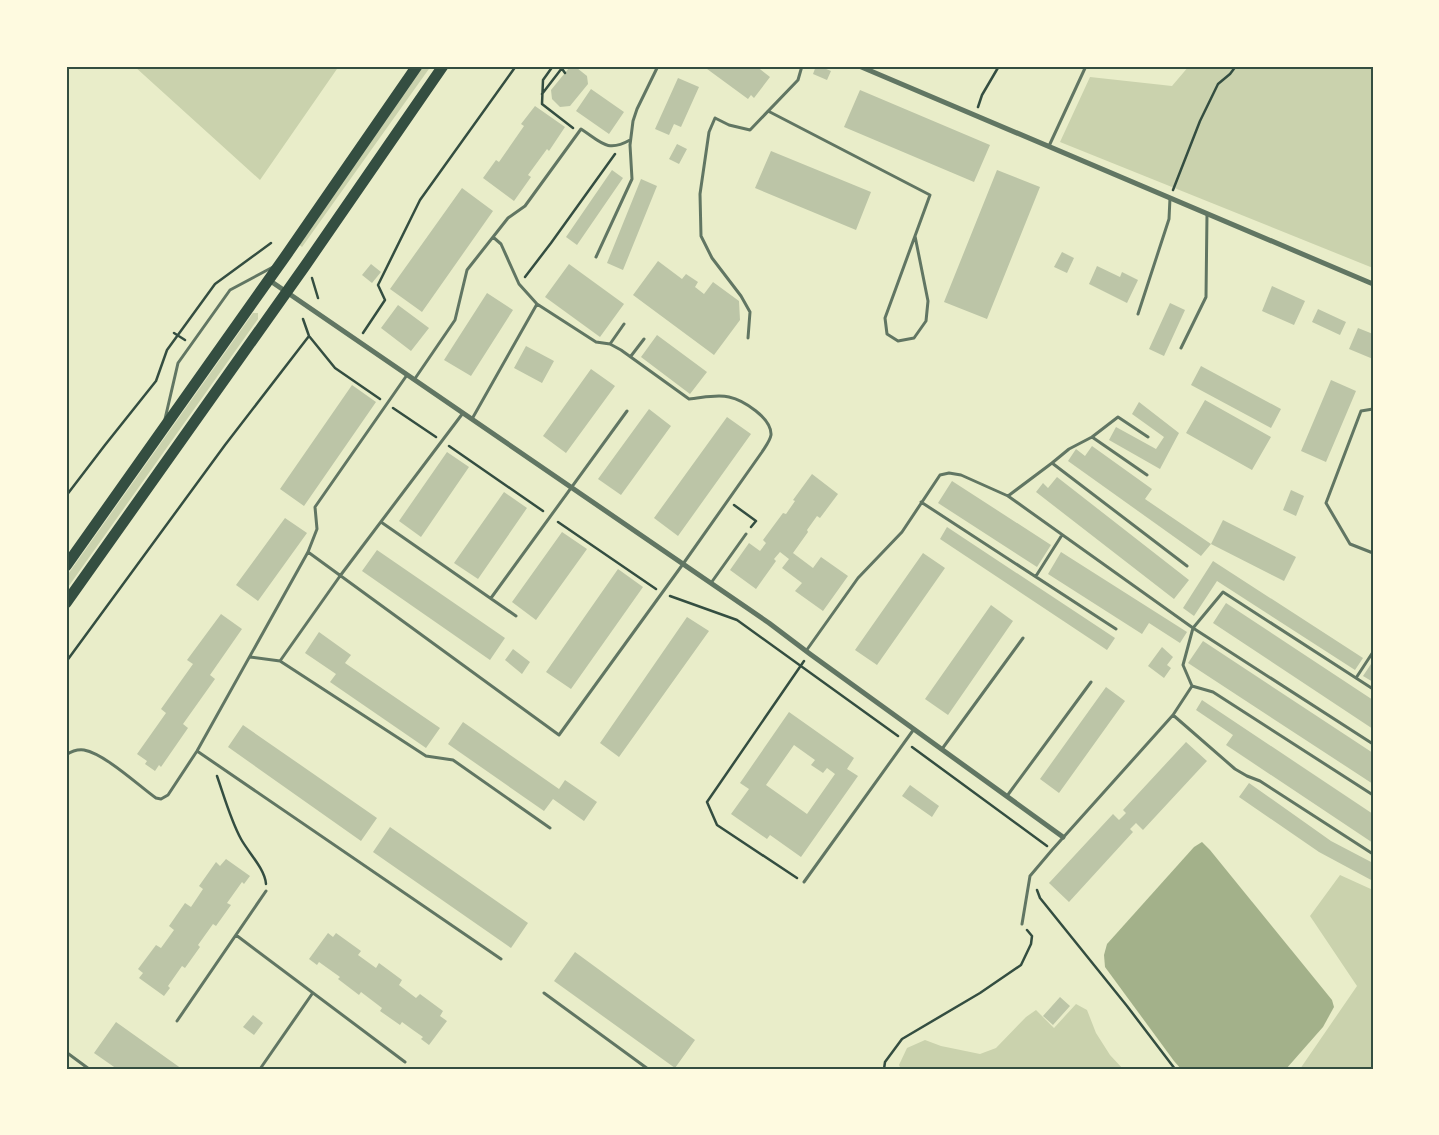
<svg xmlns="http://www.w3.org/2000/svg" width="1439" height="1135" font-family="'Fira Sans Condensed',sans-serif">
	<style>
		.green { fill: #cad2ad }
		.water { fill: #a3b18a }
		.building { fill: #bcc5a7; fill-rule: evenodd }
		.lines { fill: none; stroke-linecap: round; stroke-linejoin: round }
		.path { stroke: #344e41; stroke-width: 2.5 }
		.service { stroke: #617663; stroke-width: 3 }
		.minor { stroke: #617663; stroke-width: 5 }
		.trunk { stroke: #344e41; stroke-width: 11 }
		.neatline { fill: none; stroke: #344e41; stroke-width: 2 }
	</style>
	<rect width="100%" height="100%" fill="#e9edc9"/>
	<path class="green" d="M 134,66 L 339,66 L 260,180 Z
		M 423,66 L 431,66 L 302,247 L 297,243 Z
		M 1189,66 L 1373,66 L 1373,268 L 1060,142 L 1090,77 L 1172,86 Z
		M 253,313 L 258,313 L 258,319 L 66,590 L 66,577 Z
		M 1340,875 L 1373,890 L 1373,1069 L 1300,1069 L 1357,986 L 1310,916 Z
		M 1076,1004 L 1087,1010 L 1096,1033 L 1110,1055 L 1123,1069 L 901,1069 L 899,1065 L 907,1048 L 925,1040 L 941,1046 L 980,1054 L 996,1048 L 1026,1017 L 1036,1010 L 1054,1028 Z"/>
	<path class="water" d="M 1202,842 L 1210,850 L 1332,1000 L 1334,1007 L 1323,1027 L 1286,1069 L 1181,1069 L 1174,1061 L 1105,967 L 1104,955 L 1107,944 L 1194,847 Z"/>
	<path class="building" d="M 703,66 L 756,66 L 770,77 L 754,98 L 751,95 L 748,99 Z
		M 816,66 L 819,66 L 831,71 L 827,80 L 813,74 Z
		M 569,68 L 577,68 L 587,76 L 588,84 L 570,106 L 560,107 L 552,99 L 551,90 Z
		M 678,78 L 699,87 L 681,127 L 674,124 L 669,135 L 655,129 Z
		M 591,89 L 624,112 L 609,134 L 576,111 Z
		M 860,90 L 990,145 L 974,182 L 844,127 Z
		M 535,106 L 565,127 L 549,151 L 547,149 L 528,175 L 531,177 L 514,201 L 483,178 L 496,160 L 499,162 L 524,126 L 521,124 Z
		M 677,144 L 687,149 L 679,164 L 669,159 Z
		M 771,151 L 871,192 L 856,230 L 755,188 Z
		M 612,170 L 623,178 L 577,245 L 566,237 Z
		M 997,170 L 1040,187 L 987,319 L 944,302 Z
		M 641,179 L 657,186 L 623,270 L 607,263 Z
		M 462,188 L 493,211 L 422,312 L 390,289 Z
		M 1062,252 L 1074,258 L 1067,273 L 1054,267 Z
		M 658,261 L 682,279 L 686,274 L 698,282 L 695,287 L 704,294 L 713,282 L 739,301 L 740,320 L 714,355 L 633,295 Z
		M 371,264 L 381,272 L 372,283 L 362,275 Z
		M 569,264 L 624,304 L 600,337 L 545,297 Z
		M 1097,266 L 1120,277 L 1122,272 L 1138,280 L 1127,303 L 1089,284 Z
		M 1272,286 L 1305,301 L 1294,325 L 1262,311 Z
		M 487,293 L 513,310 L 471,376 L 444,360 Z
		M 1170,303 L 1185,310 L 1164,356 L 1149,349 Z
		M 398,305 L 429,328 L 411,351 L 381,328 Z
		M 1318,309 L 1346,322 L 1340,335 L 1312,322 Z
		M 1358,328 L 1373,334 L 1373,359 L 1349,349 Z
		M 657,335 L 707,372 L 690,394 L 641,357 Z
		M 526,346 L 554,361 L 542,383 L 514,368 Z
		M 1201,366 L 1281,409 L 1271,428 L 1191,385 Z
		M 591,369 L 615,386 L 566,453 L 543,436 Z
		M 1331,380 L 1356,391 L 1326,462 L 1301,451 Z
		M 352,385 L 376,402 L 304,506 L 280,489 Z
		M 1205,400 L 1271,437 L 1252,470 L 1186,433 Z
		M 1139,402 L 1179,433 L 1160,469 L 1109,440 L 1116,427 L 1156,449 L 1164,437 L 1132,414 Z
		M 649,409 L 671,426 L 621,495 L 598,479 Z
		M 727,417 L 751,434 L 678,536 L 654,518 Z
		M 1092,446 L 1152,489 L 1145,499 L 1211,544 L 1223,520 L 1296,557 L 1284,581 L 1211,544 L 1201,556 L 1068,461 L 1076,449 L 1085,456 Z
		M 447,452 L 469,467 L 421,537 L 399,521 Z
		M 812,474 L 838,494 L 820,518 L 817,516 L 807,530 L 808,532 L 793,553 L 813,568 L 821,557 L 848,576 L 823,611 L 795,591 L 802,583 L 782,568 L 789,559 L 780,552 L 774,559 L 776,561 L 756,589 L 730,570 L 749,543 L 760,551 L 766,543 L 763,540 L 783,513 L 786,514 L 795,501 L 793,500 Z
		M 1057,477 L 1189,580 L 1174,599 L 1036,492 L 1043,483 L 1048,488 Z
		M 952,481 L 1051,545 L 1037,567 L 938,503 Z
		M 1291,490 L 1304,496 L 1296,516 L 1283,510 Z
		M 504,492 L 527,508 L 478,579 L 454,563 Z
		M 285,518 L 307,533 L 258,601 L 236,585 Z
		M 947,527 L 1115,638 L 1107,650 L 940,539 Z
		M 562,532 L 587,549 L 536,620 L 512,602 Z
		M 377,550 L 505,638 L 490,660 L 362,571 Z
		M 1061,552 L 1187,632 L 1180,643 L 1149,623 L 1142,634 L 1048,574 Z
		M 923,553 L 945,568 L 877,665 L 855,650 Z
		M 1213,561 L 1363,658 L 1355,670 L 1217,581 L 1194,616 L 1183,608 Z
		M 618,569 L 643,587 L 571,689 L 546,672 Z
		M 1226,603 L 1373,700 L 1373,729 L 1213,623 Z
		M 991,605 L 1013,621 L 948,715 L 925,699 Z
		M 221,614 L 242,629 L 210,675 L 215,679 L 183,724 L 188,728 L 161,767 L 159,765 L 155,771 L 145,764 L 147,761 L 137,754 L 166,713 L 161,709 L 193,664 L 187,660 Z
		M 687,617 L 709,631 L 619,757 L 600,743 Z
		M 319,632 L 351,655 L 345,663 L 440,728 L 426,748 L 330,682 L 336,674 L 305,653 Z
		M 1203,641 L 1373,753 L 1373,784 L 1188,663 Z
		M 1162,647 L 1173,657 L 1167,665 L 1171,668 L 1164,678 L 1148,666 Z
		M 513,649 L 530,662 L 522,674 L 505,660 Z
		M 1373,661 L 1373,682 L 1363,676 Z
		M 1106,687 L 1125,701 L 1059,793 L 1040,779 Z
		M 1202,700 L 1373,814 L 1373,843 L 1226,745 L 1233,735 L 1196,710 Z
		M 789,712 L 854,758 L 847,769 L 858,776 L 801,857 L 770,835 L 767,839 L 731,814 L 749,789 L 740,783 ZM 794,745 L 815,760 L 811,765 L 823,773 L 827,768 L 835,774 L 807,814 L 766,785 Z
		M 463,722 L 559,789 L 565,780 L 597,802 L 584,821 L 553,799 L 544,811 L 448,744 Z
		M 243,725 L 377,818 L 361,841 L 228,747 Z
		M 1186,742 L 1207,761 L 1143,830 L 1136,823 L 1130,829 L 1133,832 L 1069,902 L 1049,883 L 1113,814 L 1119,820 L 1126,813 L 1123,810 Z
		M 1249,783 L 1331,841 L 1373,863 L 1373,881 L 1319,852 L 1239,797 Z
		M 910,785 L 939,806 L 932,817 L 902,796 Z
		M 390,827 L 528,923 L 511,948 L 373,852 Z
		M 226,859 L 250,876 L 244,884 L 242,882 L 227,903 L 231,905 L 216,926 L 213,924 L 198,945 L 200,947 L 185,968 L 182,966 L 168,986 L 170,988 L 164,996 L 139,978 L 143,973 L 138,969 L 156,945 L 161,948 L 174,930 L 169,926 L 185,903 L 191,907 L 203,889 L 199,886 L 216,862 L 220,866 Z
		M 328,933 L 333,937 L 336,933 L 361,951 L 358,955 L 376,968 L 379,963 L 402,980 L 399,985 L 416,998 L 420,994 L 443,1011 L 440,1016 L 447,1021 L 429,1045 L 421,1039 L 423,1037 L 413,1030 L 402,1022 L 400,1025 L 380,1011 L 382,1008 L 361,992 L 359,995 L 338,979 L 340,977 L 319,962 L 317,965 L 309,959 Z
		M 575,952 L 695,1040 L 675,1068 L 554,981 Z
		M 1060,997 L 1070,1006 L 1053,1025 L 1043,1016 Z
		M 253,1015 L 263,1023 L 254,1035 L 243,1027 Z
		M 116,1022 L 182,1069 L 117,1069 L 94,1053 Z"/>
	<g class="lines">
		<path class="path" d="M 553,66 L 543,80 L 542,104 L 573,128
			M 560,66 L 565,73
			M 542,94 L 562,68
			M 978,107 L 982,95 L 999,66
			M 1173,190 L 1200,121 L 1218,84 L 1230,74 L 1236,66
			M 525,277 L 551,243 L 615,154
			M 312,278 L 318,298
			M 303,319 L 309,336 L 335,368 L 380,399
			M 174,333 L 185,340
			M 363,333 L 385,300 L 378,285 L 420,200 L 516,66
			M 393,408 L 436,437
			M 449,446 L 543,511
			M 66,496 L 105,445 L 156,381 L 167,350 L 215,284 L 271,243
			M 734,505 L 756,521 L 751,527
			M 558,522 L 656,589
			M 670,596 L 737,620 L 898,736
			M 66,662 L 225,445 L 309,336
			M 912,747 L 1047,846
			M 217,776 C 224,796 231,821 241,839 C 248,852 265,869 266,884
			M 797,878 L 717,825 L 707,802 L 804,661
			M 1037,890 L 1040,898 L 1127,1006 L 1175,1069
			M 884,1069 L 885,1062 L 902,1039 L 980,993 L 1021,965 L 1031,944 L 1032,936 L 1027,930"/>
		<path class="service" d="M 768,111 L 930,195 L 885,318 L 887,334 L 898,341 L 914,338 L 926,321 L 928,301 L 915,236
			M 1049,146 L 1086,66
			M 493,237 L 501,244 L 519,284 L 537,304
			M 596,257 L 632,179 L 630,145 L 633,121 L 637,109 L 658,66
			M 1138,314 L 1169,219 L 1170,198
			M 748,338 L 750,312 L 741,296 L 712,258 L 701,236 L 700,194 L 709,132 L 715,118 L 729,125 L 750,130 L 798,80 L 802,66
			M 610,344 L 624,324
			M 1181,348 L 1206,297 L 1207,214
			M 631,356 L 644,339
			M 414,380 L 455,320 L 467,270 L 508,218 L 525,206 L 581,129 C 601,142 607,153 630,140
			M 1373,409 L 1361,411 L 1326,503 L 1350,544 L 1373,553
			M 165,419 L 178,363 L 230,290 L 273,267
			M 1092,437 L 1118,417 L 1148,437
			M 1052,463 L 1069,449 L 1092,437 L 1147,475
			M 1008,496 L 1052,463 L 1187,566
			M 921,502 L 1116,629
			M 381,522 L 516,616
			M 308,552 L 559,735 L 683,564 L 762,452 C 765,447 770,441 771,435 C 772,418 743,400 729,397 C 716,394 702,398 689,399 L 621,350 L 610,344 L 596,342 L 537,304 L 472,419
			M 1036,576 L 1062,535
			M 711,583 L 746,534
			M 491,598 L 627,411
			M 806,651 L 858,578 L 902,532 L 940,475 L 949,473 L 961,475 L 1008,496 L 1193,628 L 1373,744
			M 250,657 L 280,661 L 426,756 L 453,760 L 550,828
			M 280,661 L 340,576 L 463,413
			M 1356,678 L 1373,689
			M 1192,686 L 1213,692 L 1373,795
			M 1173,715 L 1235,769 L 1247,776 L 1260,781 L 1373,854
			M 942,749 L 1023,638
			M 197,751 L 501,959
			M 66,755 C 72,751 77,749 84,750 C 105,754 138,785 156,798 L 161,799 L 168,795 L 197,751 L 308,552 L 317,529 L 315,507 L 407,375
			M 1007,796 L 1091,682
			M 804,882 L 914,729
			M 1022,924 L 1030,876 L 1052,850 L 1173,715 L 1192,686 L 1183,665 L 1193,628 L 1223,592 L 1356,678 L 1373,652
			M 236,935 L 405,1062
			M 544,993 L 648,1069
			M 177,1021 L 266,891
			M 66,1052 L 89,1069
			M 260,1069 L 312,994"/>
		<path class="minor" d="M 859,66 L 1373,284
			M 269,280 L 769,623 L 810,654 L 1063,837"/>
		<path class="trunk" d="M 66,566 L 287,254 L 417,66
			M 66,603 L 305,266 L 443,66"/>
	</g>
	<rect width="1439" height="1135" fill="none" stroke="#fefae0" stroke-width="135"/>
	<rect x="68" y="68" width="1304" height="1000" class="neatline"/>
</svg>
